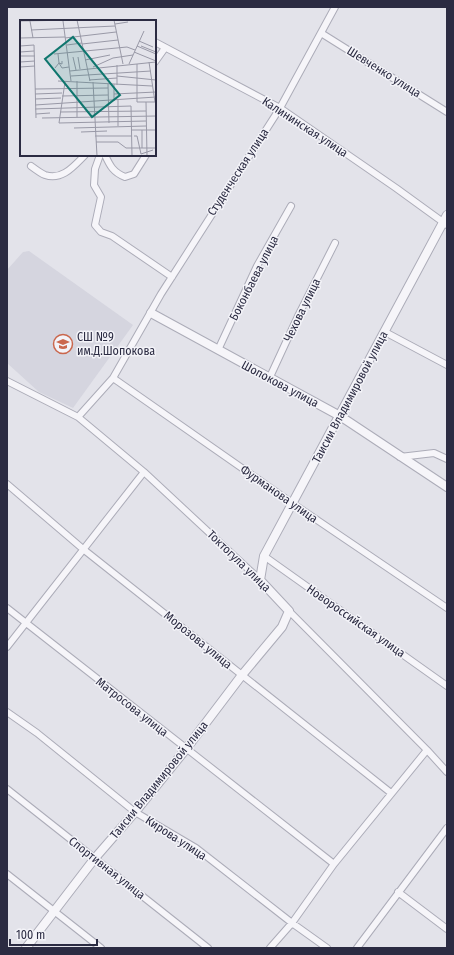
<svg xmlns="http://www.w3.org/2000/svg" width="454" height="955" font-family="'Fira Sans Condensed',sans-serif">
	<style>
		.built { fill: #d5d5df }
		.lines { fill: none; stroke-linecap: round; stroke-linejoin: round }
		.minor-casing { stroke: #acacb8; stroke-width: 8 }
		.tertiary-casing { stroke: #acacb8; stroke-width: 10 }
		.minor { stroke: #f6f5f9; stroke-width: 6 }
		.tertiary { stroke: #f6f5f9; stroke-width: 8 }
		.labels { text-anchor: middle; stroke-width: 3; stroke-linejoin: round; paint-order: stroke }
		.street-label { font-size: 12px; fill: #2b2b42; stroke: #f3f3f8 }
		.poi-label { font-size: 12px; fill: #2b2b42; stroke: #f3f3f8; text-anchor: start }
		.inset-road { fill: none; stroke: #9999a7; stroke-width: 1 }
		.view { fill: #0f766e; fill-opacity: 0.15; stroke: #0f766e; stroke-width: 2 }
		.inset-edge { fill: none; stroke: #2b2b42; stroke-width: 2 }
	</style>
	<rect width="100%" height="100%" fill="#e3e3ea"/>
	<path class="built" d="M 29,251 L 133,325 L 73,408 L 39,392 L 7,363 L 7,270 L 23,252 Z"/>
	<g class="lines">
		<defs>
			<path id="minor" d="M 321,33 L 447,112
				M 155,42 L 280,108 L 396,188 L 447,225
				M 155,62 L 165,48
				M 100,155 L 95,169 L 94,185 L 101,197 L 95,225 L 101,232 L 112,236 L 172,277
				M 105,155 C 110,166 113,172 125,177 L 134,174 L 146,155
				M 31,166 C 35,169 40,173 45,175 C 62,181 74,166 85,155
				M 385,332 L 447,365
				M 218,350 L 257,266 L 291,206
				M 113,378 L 292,503 L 447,608
				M 269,379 L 299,314 L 335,243
				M 7,381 L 78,417 L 144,472 L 260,580
				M 78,417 L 113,378 L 161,294 L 280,108 L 335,7
				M 400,457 L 434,453 L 447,459
				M 7,484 L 83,549 L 391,793
				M 264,556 L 447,686
				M 7,608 L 334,864
				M 289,611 L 427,750 L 447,772
				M 7,647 L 144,472
				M 7,712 L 37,733 L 135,812 L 196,848 L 292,923 L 327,948
				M 7,789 L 208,948
				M 7,874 L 101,948
				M 398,892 L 447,929
				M 270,948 L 292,923 L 334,864 L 427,750
				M 357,948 L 447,828"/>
			<path id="tertiary" d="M 151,313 L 340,416 L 447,487
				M 26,948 L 95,858 L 135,812 L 186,749 L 242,675 L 282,627 L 289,611 L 260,580 L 264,556 L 447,215"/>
		</defs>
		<use href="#minor" class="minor-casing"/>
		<use href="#tertiary" class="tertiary-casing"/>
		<use href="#minor" class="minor"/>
		<use href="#tertiary" class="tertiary"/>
	</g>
	<defs>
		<symbol id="school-ring" viewBox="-11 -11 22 22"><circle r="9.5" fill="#f3f3f8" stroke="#ca674d" stroke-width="1.5"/><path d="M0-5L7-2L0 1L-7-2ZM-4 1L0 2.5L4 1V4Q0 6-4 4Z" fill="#ca674d"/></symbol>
	</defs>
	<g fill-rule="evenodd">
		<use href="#school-ring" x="52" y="333" width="22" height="22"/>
	</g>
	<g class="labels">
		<g class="street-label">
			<text transform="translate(384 72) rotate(32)" y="4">Шевченко улица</text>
			<text transform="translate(305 127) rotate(33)" y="4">Калининская улица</text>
			<text transform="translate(238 172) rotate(-57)" y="4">Студенческая улица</text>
			<text transform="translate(254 278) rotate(-63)" y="4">Боконбаева улица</text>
			<text transform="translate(302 310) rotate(-64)" y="4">Чехова улица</text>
			<text transform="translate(280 384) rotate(28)" y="4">Шопокова улица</text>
			<text transform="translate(350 397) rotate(-62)" y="4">Таисии Владимировой улица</text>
			<text transform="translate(279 494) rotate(35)" y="4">Фурманова улица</text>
			<text transform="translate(239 561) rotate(44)" y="4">Токтогула улица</text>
			<text transform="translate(356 621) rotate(35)" y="4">Новороссийская улица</text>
			<text transform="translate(198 640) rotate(39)" y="4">Морозова улица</text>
			<text transform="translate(132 707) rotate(38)" y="4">Матросова улица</text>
			<text transform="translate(159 780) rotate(-51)" y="4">Таисии Владимировой улица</text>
			<text transform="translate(176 838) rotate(33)" y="4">Кирова улица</text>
			<text transform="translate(107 868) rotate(38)" y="4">Спортивная улица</text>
		</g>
		<g class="poi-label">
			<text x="77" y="341">СШ №9<tspan x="77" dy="14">им.Д.Шопокова</tspan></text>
		</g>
	</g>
	<g transform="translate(20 20)">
		<rect width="136" height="136" fill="#e3e3ea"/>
		<path class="inset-road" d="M 57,0 L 70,61M 94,0 L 103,44M 0,1 L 56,0M 10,1 L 13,18M 43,1 L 51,61M 95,4 L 108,2M 11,10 L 95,6M 0,18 L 45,17M 45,18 L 96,12M 119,21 L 133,27M 62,24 L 98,20M 47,25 L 62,23M 0,26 L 14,25 L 16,98M 117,26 L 136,34M 121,26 L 136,32M 0,32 L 14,31M 114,32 L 136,41M 34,34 L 107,27 L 115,30M 38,34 L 39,43 L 42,44 L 42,41M 0,36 L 15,36M 53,37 L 56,50M 58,37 L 60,49M 65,40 L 90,35M 0,42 L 15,41M 129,42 L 135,82M 109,44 L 124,11M 117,44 L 117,82 L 136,82M 0,47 L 15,46M 73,47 L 93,38 L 113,35M 35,48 L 39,43 L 42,48 L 49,47M 50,51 L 136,42M 51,56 L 131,51M 97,56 L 136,60M 69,60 L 97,58M 38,61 L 132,66M 57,61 L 57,97M 45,62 L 39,103 L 126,101M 73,62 L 77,136M 88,64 L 89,103M 94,64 L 94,81M 97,65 L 97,45M 15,69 L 88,68M 15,74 L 42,73M 94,74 L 136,72M 42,76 L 88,75M 15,79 L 41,78M 126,82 L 127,136M 15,85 L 136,77M 15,89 L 111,86 L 112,136M 40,92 L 126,91M 16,94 L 30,93M 22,98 L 136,96M 98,106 L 98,80M 54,108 L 126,106M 111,110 L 136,110M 122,110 L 122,128M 61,112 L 87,111M 75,116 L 112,116M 114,116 L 117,116 L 121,134 L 133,130M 76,122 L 98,122 L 106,128 L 136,128"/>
		<path class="view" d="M 53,17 L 100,75 L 72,97 L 25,39 Z"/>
		<rect width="136" height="136" class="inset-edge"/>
	</g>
	<rect width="454" height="955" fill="none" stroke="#2b2b42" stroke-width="16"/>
	<path d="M10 939v6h87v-6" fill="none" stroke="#2b2b42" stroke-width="2"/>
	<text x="16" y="939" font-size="12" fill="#2b2b42" stroke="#f3f3f8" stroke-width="3" paint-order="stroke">100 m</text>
</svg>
